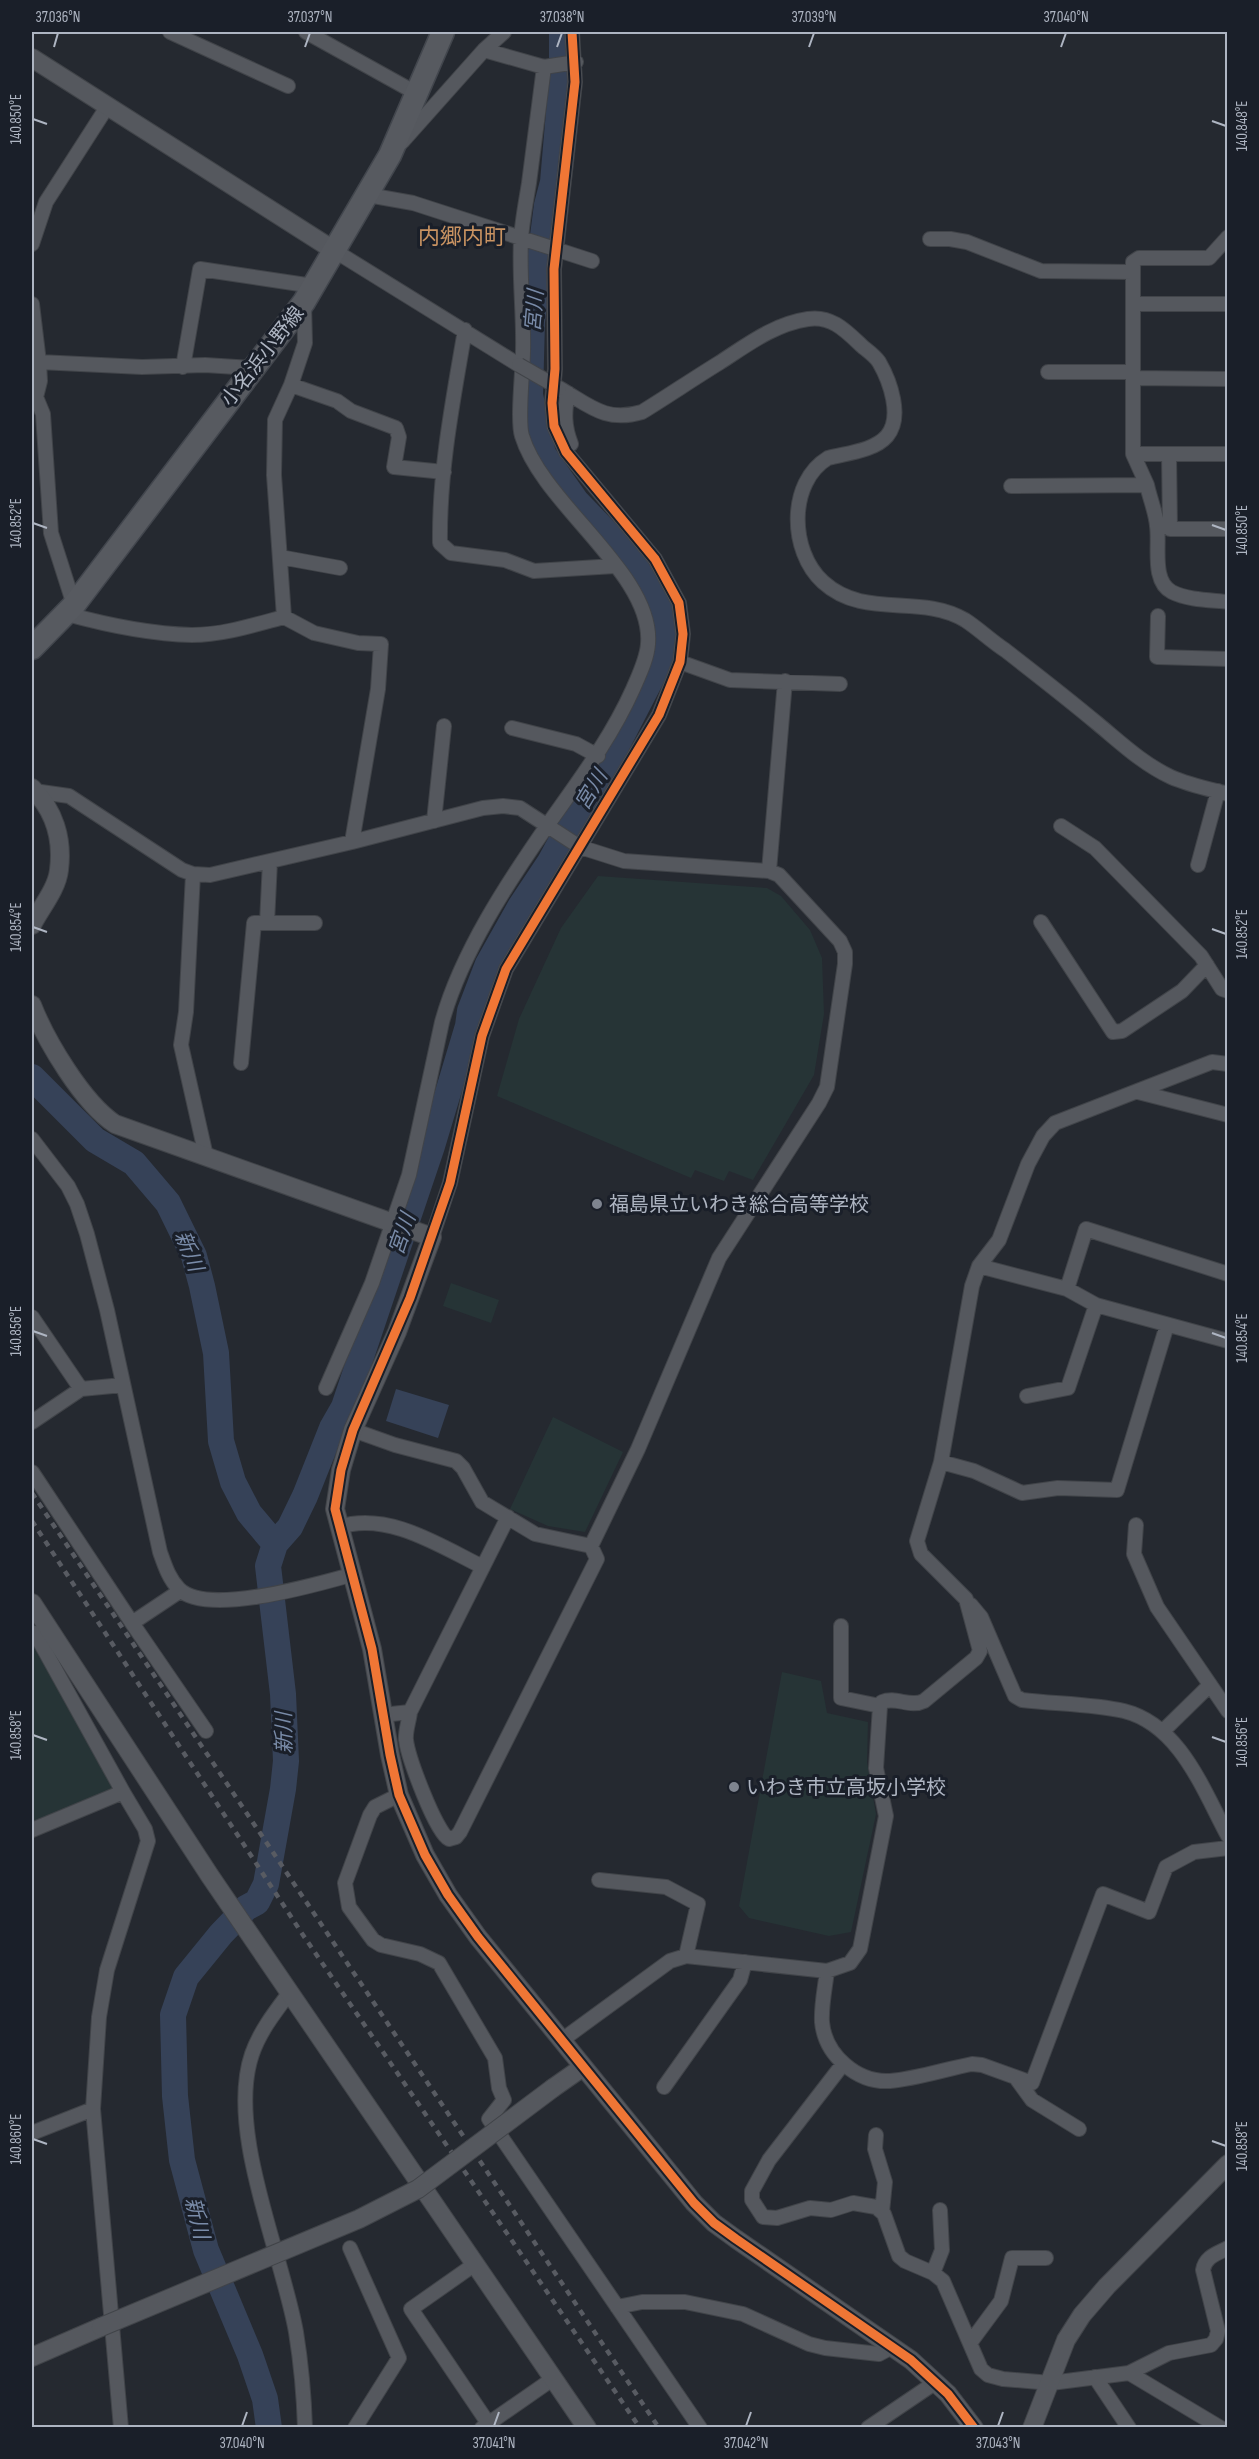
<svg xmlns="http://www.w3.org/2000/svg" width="1259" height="2459" font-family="'Sofia Sans Condensed','Noto Sans JP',sans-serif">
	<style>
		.park { fill: #263436 }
		.water { fill: #364258 }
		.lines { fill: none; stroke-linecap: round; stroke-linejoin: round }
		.river { stroke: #364258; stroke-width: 26 }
		.minor-casing { stroke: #414449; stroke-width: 16 }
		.tertiary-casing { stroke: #414449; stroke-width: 20 }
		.primary-casing { stroke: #42464d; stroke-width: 25 }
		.minor { stroke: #55585e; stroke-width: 14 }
		.tertiary { stroke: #55585e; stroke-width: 18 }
		.primary { stroke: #575a60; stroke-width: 22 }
		.rail { stroke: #585b62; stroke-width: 4.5; stroke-dasharray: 6 6; stroke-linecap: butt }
		.minor-bridge-casing { stroke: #414449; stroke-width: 16; stroke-linecap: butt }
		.tertiary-bridge-casing { stroke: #414449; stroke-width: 20; stroke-linecap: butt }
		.minor-bridge { stroke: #55585e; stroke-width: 14 }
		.tertiary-bridge { stroke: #55585e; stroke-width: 18 }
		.cycleway-casing { stroke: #1a1f29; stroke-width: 13 }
		.cycleway { stroke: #f07635; stroke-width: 9 }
		.ticks { fill: none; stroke: #aeb5c2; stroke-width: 2 }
		.poi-dot { fill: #7e848f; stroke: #1a1f29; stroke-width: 2 }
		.labels { text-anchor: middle; stroke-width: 6; stroke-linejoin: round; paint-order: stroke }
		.street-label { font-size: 20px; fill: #aeb5c2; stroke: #1a1f29 }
		.poi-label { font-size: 20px; fill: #aeb5c2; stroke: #1a1f29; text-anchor: start }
		.water-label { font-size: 21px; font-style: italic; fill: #798ba8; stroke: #1a1f29 }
		.quarter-label { font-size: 22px; fill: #c99362; stroke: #1a1f29 }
		.neatline { fill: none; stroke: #aeb5c2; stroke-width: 2 }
		.ticks-label { font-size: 15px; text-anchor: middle; fill: #aeb5c2 }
	</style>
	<rect width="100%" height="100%" fill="#252930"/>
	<path class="park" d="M 598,876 L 767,888 L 781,896 L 810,930 L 822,958 L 824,1014 L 814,1075 L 753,1180 L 729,1171 L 724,1181 L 695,1170 L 691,1178 L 497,1096 L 519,1019 L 561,928 Z
		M 451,1283 L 499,1300 L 491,1323 L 443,1306 Z
		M 553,1417 L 623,1452 L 585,1532 L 548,1526 L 510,1509 Z
		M 32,1634 L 123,1792 L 32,1830 Z
		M 782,1672 L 821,1681 L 827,1713 L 868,1722 L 867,1762 L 876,1814 L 851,1932 L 829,1936 L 749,1918 L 739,1906 Z"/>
	<path class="water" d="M 396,1389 L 449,1405 L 438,1438 L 386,1421 Z"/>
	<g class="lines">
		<path class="river" d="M 32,1077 L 95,1140 L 134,1163 L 168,1203 L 194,1256 L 202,1286 L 216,1353 L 221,1441 L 233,1482 L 249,1513 L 275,1544
			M 269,2428 L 265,2399 L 250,2355 L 206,2250 L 182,2160 L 175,2096 L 173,2015 L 186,1977 L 221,1934 L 246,1908 L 257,1902 L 266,1884 L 283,1789 L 286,1761 L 283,1694 L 268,1566 L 275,1544 L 290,1527 L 305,1496 L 332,1428 L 344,1407 L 432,1146 L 468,1026 L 470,1011 L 488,964 L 520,907 L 550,862 L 588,792 L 605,768 L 664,654 L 663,613 L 630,557 L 576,501 L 543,454 L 530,395 L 532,322 L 547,205 L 553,182 L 562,77 L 562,32"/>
		<defs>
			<path id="minor" d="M 170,32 L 288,86
				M 306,32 L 416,93
				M 484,50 L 544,67 L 576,62
				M 402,142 L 484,50 L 504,32
				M 368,195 L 413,203 L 592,261
				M 930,239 L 950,239 L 967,242 L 1041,271 L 1133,272
				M 32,244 L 46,202 L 107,107
				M 335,251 L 519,365
				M 32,304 L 39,362 L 142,367 L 205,365 L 252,368
				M 1133,304 L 1228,304
				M 465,330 C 453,400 439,471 440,543 L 451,553 L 505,560 L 534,571 L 615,566
				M 39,362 L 40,381 L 36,397 L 43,414 L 51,533 L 74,605
				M 183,367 L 200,269 L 313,286
				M 1048,372 L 1133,372
				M 1133,378 L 1228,379
				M 291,385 L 337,401 L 351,411 L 396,428 L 399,437 L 394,467 L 444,472
				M 559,388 C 589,405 605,423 642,412 C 668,396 693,379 719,363 C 747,345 774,324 808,319 C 832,315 847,332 863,347 C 868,351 875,356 879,362 C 890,381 903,417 887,436 C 874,451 847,453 828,458 C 788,482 789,551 823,582 C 865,620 919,593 965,620 C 979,629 991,641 1005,650 C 1036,674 1067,698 1098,724 C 1121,743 1143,764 1171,777 C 1189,785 1209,789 1228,794
				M 568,393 C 564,412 564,426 571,444
				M 1133,454 L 1228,454
				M 1169,454 L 1170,529 L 1228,529
				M 1147,485 L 1133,454 L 1133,262 L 1139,258 L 1209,258 L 1228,237
				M 1011,486 L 1147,485 C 1150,499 1156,513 1157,526 C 1160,546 1151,581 1172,592 C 1188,600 1210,600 1228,602
				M 280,557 L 340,568
				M 67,614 C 107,625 150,634 192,635 C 223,635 254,625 284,617 L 314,633 L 358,643 L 381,644 L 378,689 L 352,842
				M 1158,616 L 1157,657 L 1228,659
				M 284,617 L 274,475 L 275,420 L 291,385 L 305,343 L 304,304
				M 680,662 L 730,680 L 840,684
				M 512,728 L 576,744 L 598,756
				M 34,791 L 69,796 L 182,870 L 193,874 L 210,875 L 352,842 L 483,808 L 503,806 L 520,808 L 580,847 L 624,861 L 769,871 L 779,875 L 840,941 L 845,952 L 845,964 L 827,1087 L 819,1103 L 719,1258 L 638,1449 L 591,1546 L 535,1534 L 482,1502 L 463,1468 L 456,1461 L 395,1445 L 353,1430
				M 434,821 L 444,726
				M 1061,826 L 1095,848 L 1201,956 L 1222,989 L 1228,991
				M 1198,865 L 1218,791
				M 769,871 L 785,681
				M 193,874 L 186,1012 L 181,1045 L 206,1156
				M 1041,922 L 1113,1032 L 1122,1031 L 1182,991 L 1207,965
				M 265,923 L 315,923
				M 241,1063 L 254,923 L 267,923 L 270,861
				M 1138,1092 L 1228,1115
				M 32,1139 L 68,1186 L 77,1204 L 87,1234 L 107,1310 L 160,1552 C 165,1566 169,1579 179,1589 C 207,1617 318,1584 354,1574
				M 432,1237 L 450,1183 L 482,1036 L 506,969 L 659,715 L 680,662 L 683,634 L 679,603 L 655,559 L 566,452 L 554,426 L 552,403 L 555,369 L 554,269 L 575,82 L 572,32
				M 979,1266 L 1067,1289 L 1096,1305 L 1228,1341
				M 1067,1289 L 1086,1229 L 1228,1274
				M 32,1317 L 81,1389
				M 326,1388 L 372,1283 L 409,1175 L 442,1022 C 461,953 508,882 549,823 C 580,779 611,738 633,689 C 639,675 647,659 648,644 C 654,574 543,505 522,436 C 517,420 523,370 523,351 C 524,314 519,277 521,240 C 522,221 526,202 529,183 C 534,144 539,106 544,67
				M 1027,1396 L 1068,1388 L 1096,1305
				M 32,1422 L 81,1389 L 123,1385
				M 941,1462 L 974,1471 L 1022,1493 L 1058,1488 L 1117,1490 L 1167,1325
				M 32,1472 L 132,1623 L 180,1591
				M 508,1517 L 410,1712 C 409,1721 405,1732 406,1740 C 408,1757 436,1833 449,1839 L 456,1837 L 460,1832 L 597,1559 L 591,1546
				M 1136,1525 L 1134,1554 L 1157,1607 L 1228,1711
				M 339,1527 C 388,1511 440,1546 483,1567
				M 971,1605 L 981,1617 L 1015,1696 L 1022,1700 C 1055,1704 1093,1704 1124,1711 C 1180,1725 1203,1790 1228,1836
				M 132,1623 L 206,1731
				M 841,1626 L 841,1698 L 880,1706
				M 382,1715 L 410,1712
				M 1163,1731 L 1210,1685
				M 399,1795 L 375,1807 L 370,1815 L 345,1883 L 349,1907 L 373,1940 L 381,1945 L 420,1954 L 439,1963 L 495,2058 L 499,2088 L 504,2100 L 489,2119 L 700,2428
				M 32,1830 L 123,1792 L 35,1633
				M 599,1880 L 666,1887 L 698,1904 L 686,1956
				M 827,1971 C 825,1988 821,2006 822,2022 C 825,2055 857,2083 890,2081 C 916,2079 946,2069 972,2064 L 982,2065 L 1032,2083 L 1103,1894 L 1149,1912 L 1166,1867 L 1194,1852 L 1228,1848
				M 290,1992 C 275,2012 260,2031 252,2054 C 226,2130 282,2253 296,2332 C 301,2363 304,2396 305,2428
				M 562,2040 L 670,1961 L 686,1956 L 827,1971 L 850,1963 L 860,1949 L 886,1816 L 876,1768 L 880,1706 L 882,1702 C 896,1696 910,1708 924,1701 L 976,1658 L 980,1651 L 966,1599 L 921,1554 L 917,1541 L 941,1462 L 972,1286 L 979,1266 L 999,1240 L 1028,1164 L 1043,1136 L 1055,1123 L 1212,1062 L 1228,1064
				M 843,2064 L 769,2160 L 752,2191 L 752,2200 L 763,2217 L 777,2218 L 810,2208 L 831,2210 L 853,2203 L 876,2207 L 884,2214 L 899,2256 L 905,2261 L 933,2273 L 943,2281 L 981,2369 L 988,2375 L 1003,2379 L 1051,2383 L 1129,2373 L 1221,2428
				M 1016,2078 L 1032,2100 L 1079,2129
				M 664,2087 L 740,1980 L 745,1962
				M 32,2133 L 93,2109
				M 876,2135 L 875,2149 L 885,2182 L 882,2212
				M 350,2248 L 399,2358 L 355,2428
				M 475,2264 L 411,2309 L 488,2423
				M 933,2273 L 942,2250 L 940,2210
				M 617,2307 L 642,2302 L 685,2302 L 743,2314 L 809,2344 L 825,2348 L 879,2354 L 892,2347
				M 970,2343 L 1001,2301 L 1012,2258 L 1046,2258
				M 1129,2373 L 1169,2353 L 1211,2345 L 1216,2339 L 1218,2331 L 1203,2270 C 1205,2257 1216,2254 1228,2248
				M 1095,2377 L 1129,2428
				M 121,2428 L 93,2109 L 99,2017 L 107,1970 L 148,1841 L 145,1829 L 123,1792
				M 482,2428 L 554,2378
				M 868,2428 L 936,2382"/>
			<path id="tertiary" d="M 32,58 L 335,251
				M 32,788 C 54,810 63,839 59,870 C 57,889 40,909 32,925
				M 32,1005 C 46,1041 83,1103 115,1124 L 432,1237 L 397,1332 L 353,1430 L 341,1470 L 335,1509 L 372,1649 L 390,1755 L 399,1795 L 425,1855 L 448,1895 L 478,1937 L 694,2203 L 714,2223 L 736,2239 L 911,2360 L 948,2394 L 974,2428
				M 32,1603 L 210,1876 L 587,2428
				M 553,2088 L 583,2067
				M 32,2357 L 101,2327
				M 1032,2428 L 1066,2340 L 1082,2315 L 1107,2286 L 1228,2164"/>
			<path id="primary" d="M 32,648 L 74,605 L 304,302 L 390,155 L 443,32"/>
		</defs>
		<use href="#minor" class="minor-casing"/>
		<use href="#tertiary" class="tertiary-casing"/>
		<use href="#primary" class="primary-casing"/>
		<use href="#minor" class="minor"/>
		<use href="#tertiary" class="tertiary"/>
		<use href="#primary" class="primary"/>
		<path class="rail" d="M 32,1493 L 659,2428
			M 32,1521 L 303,1935 L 640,2428"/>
		<defs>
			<path id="minor-bridge" d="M 519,365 L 559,388"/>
			<path id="tertiary-bridge" d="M 101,2327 L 359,2219 L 418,2189 L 553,2088"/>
		</defs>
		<use href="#minor-bridge" class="minor-bridge-casing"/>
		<use href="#tertiary-bridge" class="tertiary-bridge-casing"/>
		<use href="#minor-bridge" class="minor-bridge"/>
		<use href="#tertiary-bridge" class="tertiary-bridge"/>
		<defs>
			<path id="cycleway" d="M 572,32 L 575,82 L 554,269 L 555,369 L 552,403 L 554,426 L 566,452 L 655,559 L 679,603 L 683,634 L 680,662 L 659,715 L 506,969 L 482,1036 L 450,1183 L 410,1298 L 353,1430 L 341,1470 L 335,1509 L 372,1649 L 390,1755 L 399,1795 L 425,1855 L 448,1895 L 478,1937 L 694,2203 L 714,2223 L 736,2239 L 911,2360 L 948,2394 L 974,2428"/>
		</defs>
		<use href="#cycleway" class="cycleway-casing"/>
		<use href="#cycleway" class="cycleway"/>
	</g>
	<path class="ticks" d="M 54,47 L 58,33M 305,47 L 310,33M 557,47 L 562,33M 809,47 L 814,33M 1061,47 L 1066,33M 33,119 L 47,124M 1212,121 L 1226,126M 33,523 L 47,528M 1212,525 L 1226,530M 33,927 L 47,932M 1212,929 L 1226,934M 33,1331 L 47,1336M 1212,1333 L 1226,1338M 33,1735 L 47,1740M 1212,1737 L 1226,1742M 33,2139 L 47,2144M 1212,2141 L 1226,2146M 242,2426 L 247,2412M 494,2426 L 499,2412M 746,2426 L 751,2412M 998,2426 L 1003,2412"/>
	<g class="poi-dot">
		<circle cx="597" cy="1204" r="6"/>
		<circle cx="734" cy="1787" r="6"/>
	</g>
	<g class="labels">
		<g class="street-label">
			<text transform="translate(262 356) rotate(-52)" y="7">小名浜小野線</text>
		</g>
		<g class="poi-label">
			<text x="609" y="1211">福島県立いわき総合高等学校</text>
			<text x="746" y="1794">いわき市立高坂小学校</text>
		</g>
		<g class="water-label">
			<text transform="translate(534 311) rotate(-85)" y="7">宮川</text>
			<text transform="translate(591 790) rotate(-59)" y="7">宮川</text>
			<text transform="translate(402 1234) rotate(-71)" y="7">宮川</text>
			<text transform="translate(189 1251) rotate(68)" y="7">新川</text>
			<text transform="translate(284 1733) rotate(-91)" y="7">新川</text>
			<text transform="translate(197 2218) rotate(76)" y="7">新川</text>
		</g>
		<g class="quarter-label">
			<text x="462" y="244">内郷内町</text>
		</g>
	</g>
	<rect width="1259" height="2459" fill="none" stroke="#1a1f29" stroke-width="66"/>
	<rect x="33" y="33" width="1193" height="2393" class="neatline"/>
	<g class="ticks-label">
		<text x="58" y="22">37.036°N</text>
		<text x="310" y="22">37.037°N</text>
		<text x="562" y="22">37.038°N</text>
		<text x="814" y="22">37.039°N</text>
		<text x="1066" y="22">37.040°N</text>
		<text transform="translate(16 119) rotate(-90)" y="5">140.850°E</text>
		<text transform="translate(1242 126) rotate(-90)" y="5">140.848°E</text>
		<text transform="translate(16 523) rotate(-90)" y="5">140.852°E</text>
		<text transform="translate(1242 530) rotate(-90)" y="5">140.850°E</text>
		<text transform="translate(16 927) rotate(-90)" y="5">140.854°E</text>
		<text transform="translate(1242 934) rotate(-90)" y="5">140.852°E</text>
		<text transform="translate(16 1331) rotate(-90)" y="5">140.856°E</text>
		<text transform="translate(1242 1338) rotate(-90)" y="5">140.854°E</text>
		<text transform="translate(16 1735) rotate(-90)" y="5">140.858°E</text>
		<text transform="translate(1242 1742) rotate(-90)" y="5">140.856°E</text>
		<text transform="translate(16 2139) rotate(-90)" y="5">140.860°E</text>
		<text transform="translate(1242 2146) rotate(-90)" y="5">140.858°E</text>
		<text x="242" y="2448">37.040°N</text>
		<text x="494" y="2448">37.041°N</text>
		<text x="746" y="2448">37.042°N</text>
		<text x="998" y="2448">37.043°N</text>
	</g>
</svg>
